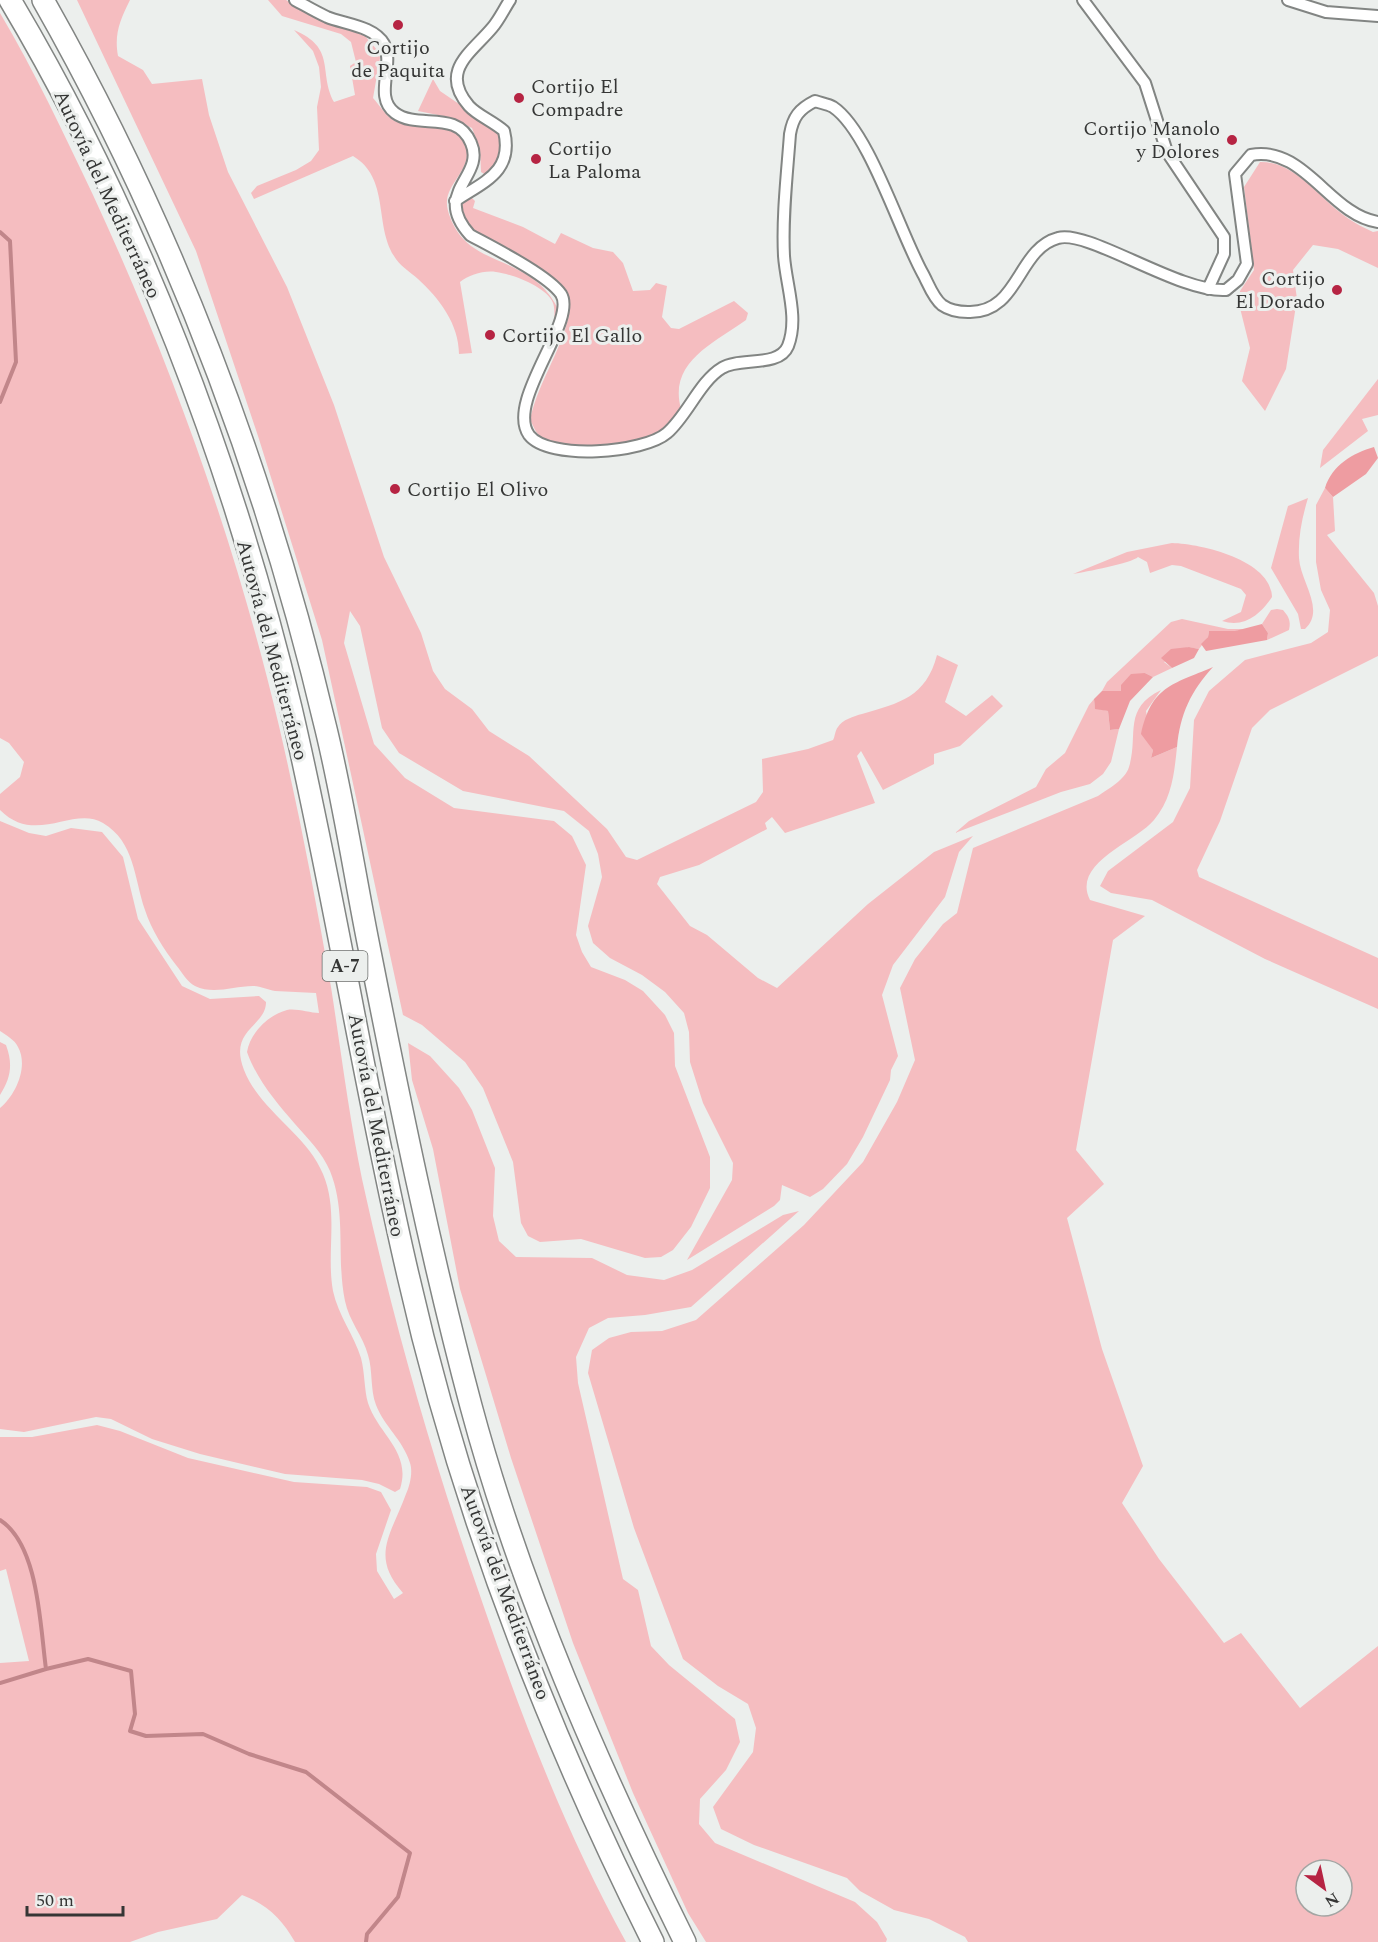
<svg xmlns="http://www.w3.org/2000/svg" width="1378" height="1942" font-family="Spectral,serif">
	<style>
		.green { fill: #f5bdc0; fill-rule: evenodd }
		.forest { fill: #ee9ca1 }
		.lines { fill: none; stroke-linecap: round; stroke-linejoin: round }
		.stream { stroke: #c1868a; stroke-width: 4 }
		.minor-casing { stroke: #828583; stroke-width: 14 }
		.motorway-casing { stroke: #828583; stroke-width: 24 }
		.minor { stroke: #fff; stroke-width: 10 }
		.motorway { stroke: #fff; stroke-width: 21 }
		.poi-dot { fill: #b62443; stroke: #ecefed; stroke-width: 2 }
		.labels { text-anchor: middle; stroke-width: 6; stroke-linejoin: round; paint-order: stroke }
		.shield { fill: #ecefed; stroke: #6c6e6c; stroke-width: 1.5 }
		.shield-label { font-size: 18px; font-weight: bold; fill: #353635 }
		.poi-label { font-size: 20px; fill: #353635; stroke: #ecefed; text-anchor: start }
		.street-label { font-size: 20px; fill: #353635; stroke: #ecefed }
	</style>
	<rect width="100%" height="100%" fill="#ecefed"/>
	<path class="green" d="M 77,0 L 130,0 C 120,20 114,34 118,56 L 143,70 L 152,84 L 202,79 L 209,115 L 228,172 L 287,287 L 334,405 L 384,557 L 421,633 L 433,671 L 445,689 L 472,709 L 489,731 L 529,756 L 607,829 L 626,857 L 637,860 L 756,802 L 763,792 L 762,759 L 808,749 L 833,740 C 835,737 835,730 838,727 C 842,720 854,716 862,714 C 900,703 926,697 937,655 L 958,665 L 945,702 L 966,716 L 992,695 L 1003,706 L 960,746 L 934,754 L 934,764 L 883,790 L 861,751 L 857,756 L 875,803 L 785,833 L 772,817 L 765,823 L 767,829 L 699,865 L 660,877 L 657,884 L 690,926 L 707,935 L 758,978 L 777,988 L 868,904 L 934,852 L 973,836 L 959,852 L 945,897 L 893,965 L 882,995 L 898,1056 L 891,1070 L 890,1080 L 863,1137 L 847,1164 L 823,1189 L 810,1197 L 782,1185 L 780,1200 L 774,1206 L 687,1260 L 732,1180 L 733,1163 L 703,1103 L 690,1062 L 689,1032 L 684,1013 L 665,992 L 642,975 L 610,958 L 593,943 L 588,926 L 602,877 L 598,854 L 589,831 L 564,811 L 463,791 L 399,753 L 382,728 L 360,626 L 350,611 L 344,643 L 374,744 L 405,778 L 454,808 L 554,821 L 572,836 L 586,865 L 576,935 L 582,952 L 591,967 L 625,980 L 643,991 L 665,1015 L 674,1033 L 675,1066 L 710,1157 L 710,1188 L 691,1227 L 673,1250 L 661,1257 L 645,1258 L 581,1239 L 540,1242 L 528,1236 L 521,1223 L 513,1162 L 483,1088 L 465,1062 L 422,1025 L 403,1015 L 322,640 L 258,436 L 196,251 Z
		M 268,0 L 286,0 L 316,18 L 365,36 L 378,51 L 380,58 L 373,98 C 380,106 386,116 395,121 C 414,130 448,120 461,138 C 480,163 448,180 447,201 C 446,210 452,223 457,231 C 479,266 533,259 557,307 L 555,322 C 554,316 555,308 553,303 C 547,287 512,274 496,272 C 484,270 469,275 460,282 L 472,353 L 459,354 C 459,324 439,298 418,279 C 410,272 399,265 394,256 C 374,224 390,178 353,156 L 254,199 L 251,193 L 257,186 L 296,170 L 311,161 L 319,150 L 317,107 L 321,87 L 319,67 L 313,51 L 294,30 C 337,48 318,72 334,102 L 355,95 L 350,66 L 356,62 L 351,42 L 341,34 L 282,16 Z
		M 0,13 C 35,72 64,134 93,195 C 172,365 236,544 279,726 C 299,812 316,900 331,987 C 341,1051 349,1116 362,1179 C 394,1326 436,1471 486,1613 C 525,1726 568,1837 626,1942 L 295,1942 C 282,1919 267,1904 242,1895 L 217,1919 L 158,1932 L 130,1942 L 0,1942 L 0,1663 L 29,1661 L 6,1569 L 0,1571 L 0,1437 L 32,1437 L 97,1425 L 120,1431 L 188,1458 L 294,1482 L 367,1487 L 381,1492 L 391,1510 L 376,1554 L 377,1571 L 394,1599 L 403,1593 C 370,1556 391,1535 406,1494 C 410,1485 413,1472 410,1463 C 403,1440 384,1426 376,1405 C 370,1389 373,1371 368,1355 C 363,1336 349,1321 345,1301 C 336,1258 347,1213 330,1171 C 322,1152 308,1139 295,1124 C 276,1102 257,1080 247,1052 C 250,1033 268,1015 287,1010 C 296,1008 310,1013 319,1013 L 316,993 C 302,992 289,992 275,991 C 268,990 260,986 253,986 C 233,986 214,995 195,986 C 187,982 182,972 176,965 C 164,950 151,929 145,910 C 134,878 135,842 103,823 C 73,805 36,846 0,810 L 0,794 L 20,777 L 24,762 L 9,743 L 0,738 Z
		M 433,79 L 440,91 L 497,130 C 505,149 500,162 486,175 L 481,172 L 480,149 L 472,128 L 448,117 L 418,111 Z
		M 1260,162 C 1296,161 1320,200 1349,219 C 1356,224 1365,228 1373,232 L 1378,231 L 1378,268 L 1338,249 L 1313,245 L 1293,270 L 1297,299 L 1286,369 L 1265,411 L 1242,381 L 1250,348 L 1240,308 L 1240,291 L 1254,270 L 1244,187 Z
		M 469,195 L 475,201 L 473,208 L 523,227 L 555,244 L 561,233 L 593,248 L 613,252 L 623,263 L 633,291 L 650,290 L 656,283 L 667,286 L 662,317 L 671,328 L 679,329 L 734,301 L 748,313 L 746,320 C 714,343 668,362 681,409 C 675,417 667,429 659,433 C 636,445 559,456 540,437 C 536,433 533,425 530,420 C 538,381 567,342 570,307 C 573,271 496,252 475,232 C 469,225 465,217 461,208 L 463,200 Z
		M 1378,379 L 1378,415 L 1362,419 L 1368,431 L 1320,468 L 1323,450 Z
		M 1325,488 L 1333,497 L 1335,531 L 1327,535 L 1374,593 L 1378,606 L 1378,656 L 1270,710 L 1252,728 L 1220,821 L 1197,870 L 1199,877 L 1378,958 L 1378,1009 L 1265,959 L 1152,900 L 1111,893 L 1100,886 L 1108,871 L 1173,822 L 1190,788 L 1194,720 L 1209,691 L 1245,660 L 1311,643 L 1328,632 L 1330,610 L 1321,590 L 1316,562 L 1316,505 Z
		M 1308,498 C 1302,518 1298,537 1299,558 C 1300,581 1326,610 1305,629 L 1301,629 L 1298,614 L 1271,568 L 1288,506 Z
		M 1172,543 C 1202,544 1271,560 1272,597 C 1260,615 1244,628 1222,621 L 1241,612 L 1246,595 L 1241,589 L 1181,566 L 1172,565 L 1150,573 L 1147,562 L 1138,557 C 1132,563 1085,572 1073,574 L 1127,552 Z
		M 1277,609 L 1283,610 C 1289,617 1291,621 1289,630 L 1267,640 L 1268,633 L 1262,624 L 1271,610 Z
		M 1182,619 L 1228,629 L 1247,629 L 1225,633 L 1209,631 L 1208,637 L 1199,649 L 1188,647 L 1164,662 L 1172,668 L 1153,677 L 1145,673 L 1122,691 L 1102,691 L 1107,682 L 1171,622 Z
		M 1161,690 L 1146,711 L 1153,750 L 1151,758 L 1177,747 C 1174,775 1172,798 1154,820 C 1136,842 1071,863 1090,900 L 1145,916 L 1113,940 L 1076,1150 L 1104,1184 L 1067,1218 L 1102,1349 L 1143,1466 L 1122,1503 L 1159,1559 L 1224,1643 L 1241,1633 L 1300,1708 L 1378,1646 L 1378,1942 L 968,1942 L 965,1937 L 929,1919 L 894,1910 L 860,1891 L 847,1878 L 754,1845 L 721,1829 L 713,1807 L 753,1752 L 756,1728 L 748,1704 L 718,1686 L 683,1659 L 634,1528 L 588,1373 L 592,1350 L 609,1338 L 631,1332 L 662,1331 L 696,1320 L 804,1225 L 863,1162 L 897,1102 L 915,1060 L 900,988 L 915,959 L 943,924 L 957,913 L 973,848 L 1098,796 C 1108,789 1125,780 1129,767 C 1139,735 1122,709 1161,690 ZM 1306,1870 L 1342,1870 L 1342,1906 L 1306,1906 Z
		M 1094,699 L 1095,708 L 1108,711 L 1110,730 L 1119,729 L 1111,762 L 1103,774 L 1090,784 L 1061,792 L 955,833 L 969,821 L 1036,787 L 1046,769 L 1065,753 L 1089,705 Z
		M 0,821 L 29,833 L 46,836 L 71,828 L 102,832 L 123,857 L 138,919 L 182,986 L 210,999 L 259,996 L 266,1002 C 266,1027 228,1029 244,1070 C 260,1111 307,1134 323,1174 C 339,1212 326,1252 333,1291 C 338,1315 354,1335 361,1358 C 365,1373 364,1389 368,1403 C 378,1434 412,1452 400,1489 L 395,1492 L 379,1484 L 362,1480 L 285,1474 L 200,1454 L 152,1439 L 111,1419 L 96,1417 L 24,1432 L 0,1429 L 0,1108 C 15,1096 29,1067 18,1047 C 15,1040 6,1035 0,1031 Z
		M 0,1042 L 6,1045 C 13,1064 11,1078 0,1095 Z
		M 408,1043 L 430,1056 L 459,1088 L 472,1110 L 495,1168 L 493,1216 L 499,1241 L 516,1257 L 592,1258 L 627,1275 L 664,1280 L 692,1270 L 783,1215 L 799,1211 L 691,1307 L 645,1315 L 608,1318 L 589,1328 L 576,1357 L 578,1383 L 623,1579 L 638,1590 L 651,1646 L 669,1665 L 735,1719 L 740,1742 L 726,1770 L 700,1799 L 699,1824 L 715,1843 L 855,1902 L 877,1922 L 887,1939 L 886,1942 L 706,1942 L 688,1913 L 633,1793 L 573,1643 L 511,1458 L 460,1289 L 433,1149 L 412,1080 Z"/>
	<path class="forest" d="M 1374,447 L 1378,458 L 1366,474 L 1333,497 L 1325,488 C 1332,465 1353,453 1374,447 Z
		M 1262,624 L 1268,633 L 1267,640 L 1206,651 L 1201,644 L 1208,637 L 1209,631 L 1235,631 Z
		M 1189,647 L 1199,649 L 1194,658 L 1172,668 L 1161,658 L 1171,649 Z
		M 1213,667 C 1191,691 1180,714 1177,747 L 1151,758 L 1153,750 L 1141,734 C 1152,686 1171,685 1213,667 Z
		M 1145,673 L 1153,677 L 1130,701 L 1119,729 L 1110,730 L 1108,711 L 1095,709 L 1094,699 L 1102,691 L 1121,691 L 1121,685 L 1131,674 Z"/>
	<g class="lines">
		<path class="stream" d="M 0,232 L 10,241 L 16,362 L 0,402
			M 0,1520 C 39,1545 40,1626 46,1669 L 88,1659 L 131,1671 L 135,1714 L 130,1731 L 146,1736 L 203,1734 L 249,1754 L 306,1772 L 410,1853 L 398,1897 L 367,1934 L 366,1942
			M 0,1683 L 46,1669"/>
		<defs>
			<path id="minor" d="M 295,0 C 306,6 316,12 327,17 C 344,24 374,26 384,44 C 395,65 373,97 395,113 C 418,130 457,109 471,143 C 486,177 431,192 470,235 C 492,247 548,275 561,294 C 578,321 505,401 529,435 C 549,461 644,453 667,433 C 687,416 700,381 722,368 C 739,357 779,368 788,346 C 799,318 786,285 784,256 C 782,216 787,175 790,134 C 793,117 799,109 815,101 C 820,103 828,104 833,107 C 869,131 900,233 923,274 C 928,283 933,298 942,305 C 949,310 960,312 968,312 C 1019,314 1017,249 1058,238 C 1088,229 1179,293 1226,290 L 1238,280 L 1247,264 L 1235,174 L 1251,155 C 1304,145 1330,215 1378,222
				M 1083,0 L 1145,83 L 1167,152 L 1224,237 L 1224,254 L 1208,289
				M 1288,0 L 1326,12 L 1378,16
				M 455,201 C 483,182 514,172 504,131 C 494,122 477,115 469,106 C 439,71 471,53 492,28 C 499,20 504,9 510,0"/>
			<path id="motorway" d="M 10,0 C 138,215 233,466 291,708 C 335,896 364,1087 408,1275 C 460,1505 547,1731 653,1942
				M 43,0 C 172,227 266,475 326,729 C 344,803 355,878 370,952 C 400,1104 431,1256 471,1406 C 521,1592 600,1770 685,1942"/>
		</defs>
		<use href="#minor" class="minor-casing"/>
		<use href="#motorway" class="motorway-casing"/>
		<use href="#minor" class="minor"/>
		<use href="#motorway" class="motorway"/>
	</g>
	<g class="poi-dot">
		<circle cx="398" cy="25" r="6"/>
		<circle cx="519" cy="98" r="6"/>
		<circle cx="1232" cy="140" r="6"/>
		<circle cx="536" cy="159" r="6"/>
		<circle cx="1337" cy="290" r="6"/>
		<circle cx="490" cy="335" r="6"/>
		<circle cx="395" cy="489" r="6"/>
	</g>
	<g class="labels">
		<rect class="shield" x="322.5" y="951" width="45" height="30" rx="4.5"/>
		<g class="shield-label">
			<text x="345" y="972">A-7</text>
		</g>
		<g class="poi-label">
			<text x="398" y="54" text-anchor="middle">Cortijo<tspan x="398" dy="23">de Paquita</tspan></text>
			<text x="531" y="93">Cortijo El<tspan x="531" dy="23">Compadre</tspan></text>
			<text x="1220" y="135" text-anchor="end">Cortijo Manolo<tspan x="1220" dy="23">y Dolores</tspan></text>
			<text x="548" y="155">Cortijo<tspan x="548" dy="23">La Paloma</tspan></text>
			<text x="1325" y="285" text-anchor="end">Cortijo<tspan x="1325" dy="23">El Dorado</tspan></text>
			<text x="502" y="342">Cortijo El Gallo</text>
			<text x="407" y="496">Cortijo El Olivo</text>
		</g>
		<g class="street-label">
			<text transform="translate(108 194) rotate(65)" y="7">Autovía del Mediterráneo</text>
			<text transform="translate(273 650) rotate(75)" y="7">Autovía del Mediterráneo</text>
			<text transform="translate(377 1125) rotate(79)" y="7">Autovía del Mediterráneo</text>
			<text transform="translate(506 1592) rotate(70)" y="7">Autovía del Mediterráneo</text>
		</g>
	</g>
	<g transform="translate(1324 1888) rotate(147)"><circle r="28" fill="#ecefed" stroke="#a3a5a3" stroke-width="1.5"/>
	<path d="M0-4.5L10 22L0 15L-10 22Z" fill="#b62443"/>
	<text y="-9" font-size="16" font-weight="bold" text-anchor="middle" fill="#353635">N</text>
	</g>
	<path d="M27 1906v9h96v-9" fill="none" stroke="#353635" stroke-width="3"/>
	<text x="36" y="1906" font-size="18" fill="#353635" stroke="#ecefed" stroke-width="4.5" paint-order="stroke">50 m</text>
</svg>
